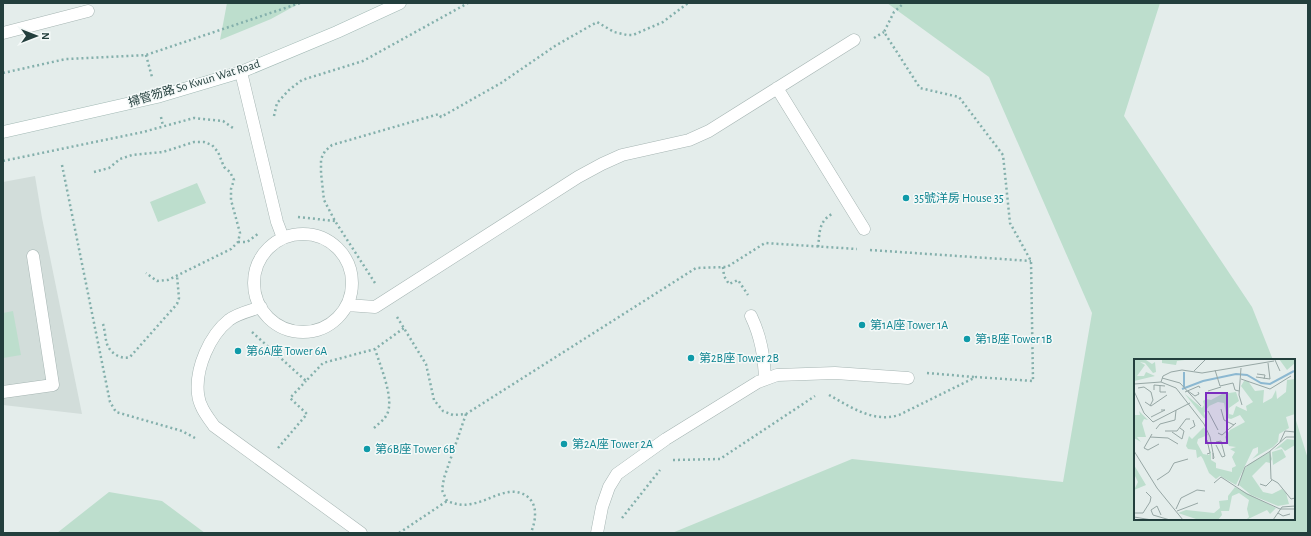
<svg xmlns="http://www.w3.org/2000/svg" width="1311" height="536" font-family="'Alegreya Sans','Noto Sans TC',sans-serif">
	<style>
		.built { fill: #d2ddda }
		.green { fill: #bddecd }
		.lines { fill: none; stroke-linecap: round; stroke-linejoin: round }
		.lane-casing { stroke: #a6b5b3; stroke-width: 13 }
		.street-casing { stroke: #a6b5b3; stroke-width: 13 }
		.secondary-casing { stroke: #a2b9b5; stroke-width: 13 }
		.path { stroke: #84b0ac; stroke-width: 2.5; stroke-dasharray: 2 3; stroke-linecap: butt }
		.lane { stroke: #fff; stroke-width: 12 }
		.street { stroke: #fff; stroke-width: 12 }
		.secondary { stroke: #fff; stroke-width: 12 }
		.culture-dot { fill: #0f9aa8; stroke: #f4f9f8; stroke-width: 1.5 }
		.labels { text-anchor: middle; stroke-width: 3; stroke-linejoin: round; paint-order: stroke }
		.street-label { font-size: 12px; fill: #233f3d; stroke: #f4f9f8 }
		.culture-label { font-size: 12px; fill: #0d838f; stroke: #f4f9f8; text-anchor: start }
		.inset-river { fill: none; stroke: #8cb8d1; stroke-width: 2 }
		.inset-road { fill: none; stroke: #97a7a5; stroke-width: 1 }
		.view { fill: #7b2cbf; fill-opacity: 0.15; stroke: #7b2cbf; stroke-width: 2 }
		.inset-edge { fill: none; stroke: #233f3d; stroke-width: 2 }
	</style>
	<rect width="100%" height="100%" fill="#e4edeb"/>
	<path class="built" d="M 35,176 L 42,218 L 82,414 L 3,405 L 3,182 Z"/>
	<path class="green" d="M 227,3 L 300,3 L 271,19 L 220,40 Z
		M 887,3 L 1160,3 L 1124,116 L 1252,307 L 1273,360 L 1135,360 L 1135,519 L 1294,519 L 1294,414 L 1308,459 L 1308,533 L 672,533 L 852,459 L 1063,482 L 1092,313 L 989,77 Z
		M 197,183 L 206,203 L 158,222 L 150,202 Z
		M 13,311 L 21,355 L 3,358 L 3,313 Z
		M 109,492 L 162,501 L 205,533 L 57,533 Z"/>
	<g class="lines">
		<defs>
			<path id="lane" d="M 3,33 L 88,11
				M 241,72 L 277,222 L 283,238
				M 777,88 L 864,229
				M254 283a49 49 0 1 1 98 0a49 49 0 1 1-98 0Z
				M 347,305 L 375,307 L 578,177 L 602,164 L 622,155 L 689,140 L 709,131 L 854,40
				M 261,307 C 252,310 236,314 229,320 C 210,335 195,368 198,394 C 199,406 207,416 214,426 L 361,533
				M 751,316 C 761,337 764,356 765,379
				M 597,533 L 602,507 L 609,487 L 617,474 L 666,439 L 758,382 L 777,375 L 835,373 L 908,378"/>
			<path id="street" d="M 3,392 L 53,385 L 33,256"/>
			<path id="secondary" d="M 3,132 L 157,97 L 241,72 L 337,32 L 400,3"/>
		</defs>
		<use href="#lane" class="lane-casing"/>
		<use href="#street" class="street-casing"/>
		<use href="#secondary" class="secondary-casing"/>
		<path class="path" d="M 874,38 L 884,32
			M 146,55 L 152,77
			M 3,73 L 66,59 L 146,55 L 300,3
			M 274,116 L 277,103 L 289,90 L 302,80 L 363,61 L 468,3
			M 161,117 L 163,126
			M 3,161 L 143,132 L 194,118 L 223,121 L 233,128
			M 62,165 L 110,402 L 116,412 L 182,431 L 195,438
			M 94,172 L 109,168 L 120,159 L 132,155 L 163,152 L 194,142 L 204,142 L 212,145 L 218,152 L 224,167 L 230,172 L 234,180 L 231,189 L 231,200 L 240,233 L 238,242 L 231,249 L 168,280 L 157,281 L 146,273
			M 298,217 L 335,221
			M 238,242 L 247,242 L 259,233
			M 818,247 C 820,233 818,222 832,214
			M 870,250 L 1031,261
			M 723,267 L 724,276 L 729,284 L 738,280 L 748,295
			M 375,283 L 335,221 L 324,200 L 321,173 L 321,159 L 325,151 L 332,145 L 439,114 L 441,117 L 501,83 L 555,46 L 597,22 L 614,32 L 627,35 L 633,35 L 663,22 L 688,3
			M 397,317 L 426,364 L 434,400 L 443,411 L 453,415 L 466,414 L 696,268 L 727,267 L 765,243 L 857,249
			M 103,324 C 105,330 105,338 107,344 C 110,353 121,360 130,357 L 177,304 L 179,298 L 177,276
			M 252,332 L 306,381 L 323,363 L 375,349 L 404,328
			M 927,373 L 974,377
			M 829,395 C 851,407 873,423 899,415 L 976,377 L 1033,381 L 1031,261 L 1010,223 L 1003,155 L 959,97 L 920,88 L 884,32 L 894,12 L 904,3
			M 466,414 L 444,478 L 442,490 L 447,501 C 455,504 462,506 471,504 C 484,502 496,494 509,492 C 524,490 536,500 535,515 C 535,521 533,527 531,533
			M 374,428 C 378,424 383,421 386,416 C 396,401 380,366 375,349
			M 278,448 L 307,414 L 290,398 L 306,381
			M 673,460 L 720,459 L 726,455 L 815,396
			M 622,518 L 660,470
			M 399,533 L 447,501"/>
		<use href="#lane" class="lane"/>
		<use href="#street" class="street"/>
		<use href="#secondary" class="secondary"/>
	</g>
	<g class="culture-dot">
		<circle cx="906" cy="198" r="4"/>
		<circle cx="862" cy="325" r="4"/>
		<circle cx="967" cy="339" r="4"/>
		<circle cx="238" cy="351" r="4"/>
		<circle cx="691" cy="358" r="4"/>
		<circle cx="564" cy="444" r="4"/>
		<circle cx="367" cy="449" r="4"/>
	</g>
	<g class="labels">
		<g class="street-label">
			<text transform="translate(194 83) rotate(-17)" y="4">掃管笏路 So Kwun Wat Road</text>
		</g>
		<g class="culture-label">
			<text x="914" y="202">35號洋房 House 35</text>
			<text x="870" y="329">第1A座 Tower 1A</text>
			<text x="975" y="343">第1B座 Tower 1B</text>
			<text x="246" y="355">第6A座 Tower 6A</text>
			<text x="699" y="362">第2B座 Tower 2B</text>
			<text x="572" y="448">第2A座 Tower 2A</text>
			<text x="375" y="453">第6B座 Tower 6B</text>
		</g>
	</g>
	<g transform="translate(1134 359)">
		<rect width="161" height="161" fill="#e4edeb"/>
		<path d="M 0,0 L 12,1 L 18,5 L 21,3 L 22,13 L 19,14 L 11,4 L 6,3 L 11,6 L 3,17 L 10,17 L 12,13 L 21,17 L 0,22 ZM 28,0 L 58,0 L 43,2 L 42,6 L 28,4 ZM 145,0 L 161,0 L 161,4 L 153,11 ZM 161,20 L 161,55 L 152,58 L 155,69 L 145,75 L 144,83 L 139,88 L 118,100 L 124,94 L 124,88 L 119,90 L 102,126 L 86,117 L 82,120 L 75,114 L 69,100 L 67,97 L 63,99 L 62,91 L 54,90 L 52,87 L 55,77 L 58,80 L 70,68 L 74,76 L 64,80 L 63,84 L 69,95 L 75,96 L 77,91 L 77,101 L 82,104 L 82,109 L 98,113 L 98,109 L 102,107 L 98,98 L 101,93 L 96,90 L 102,88 L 95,87 L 91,78 L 96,71 L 111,63 L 106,56 L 97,60 L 93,59 L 90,44 L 84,43 L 75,47 L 70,54 L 72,59 L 70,59 L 51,35 L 68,49 L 70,46 L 69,42 L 72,40 L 77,41 L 88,35 L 102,33 L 105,42 L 95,49 L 95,55 L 99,56 L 102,47 L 113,52 L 112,47 L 119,43 L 107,27 L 110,22 L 114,22 L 121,32 L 130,31 L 129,44 L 138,39 L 142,31 L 143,40 L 152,33 L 153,21 ZM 5,52 L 14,61 L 10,60 L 8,64 L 12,78 L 3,78 L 7,83 L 0,79 L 0,56 L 6,56 ZM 153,80 L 161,81 L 161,86 L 151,92 L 147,88 L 140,91 ZM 148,90 L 152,98 L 139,106 L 138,93 ZM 136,93 L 138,100 L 136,104 L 132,103 L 118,117 L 129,133 L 138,135 L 148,130 L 152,134 L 155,145 L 144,147 L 117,136 L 105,126 L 109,112 L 115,105 ZM 0,106 L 12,126 L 0,131 L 4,123 L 0,115 ZM 101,128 L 142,149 L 136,155 L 133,151 L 112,161 L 115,158 L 113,150 L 115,141 L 105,134 L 98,137 L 95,152 L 87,152 L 88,156 L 84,161 L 65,161 L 44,154 L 52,151 L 80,154 L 86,149 L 85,142 L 94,141 L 94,137 Z" fill="#bddecd"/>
		<path class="inset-river" d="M 50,28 L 50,13M 48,30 L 69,22 L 102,15 L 113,16 L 127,24 L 136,25 L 160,12"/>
		<path class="inset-road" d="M 141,1 L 146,12M 107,9 L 105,36 L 108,46M 81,11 L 86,27 L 99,24 L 101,31 L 105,32M 60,12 L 72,0M 123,15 L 131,16 L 130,20M 122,18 L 136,20 L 134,4M 28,19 L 46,24 L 67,47M 107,20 L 136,30 L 157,17M 27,23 L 29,17 L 37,13 L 48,11 L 68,14 L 140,2M 0,25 L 27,23 L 42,29 L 70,65 L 76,78 L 79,94 L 80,99 L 79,100 L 79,94M 26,26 L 26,33 L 32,33M 4,29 L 10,28 L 17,33 L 19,41 L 16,47M 20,31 L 20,26 L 31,27M 0,32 L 10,54 L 19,63 L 56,44M 54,32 L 61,37 L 65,35 L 64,33M 74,32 L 87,28M 51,33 L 65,27 L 66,29M 11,43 L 17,47 L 33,36M 87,50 L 90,61 L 100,66M 74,52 L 84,71M 17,58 L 31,51 L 27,51M 22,70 L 26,65 L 41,61 L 42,51M 56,70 L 61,67 L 59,61M 31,72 L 43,72 L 52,60 L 56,60M 38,73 L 48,80 L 50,72 L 46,69M 84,74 L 88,76 L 102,64M 18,75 L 10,89 L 14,91 L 25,85M 16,78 L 34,79 L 44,85M 73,81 L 76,94 L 73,95M 82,83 L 87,82 L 91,97 L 88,98 L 82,86M 146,83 L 151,72 L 161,73M 0,92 L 23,129 L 49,161M 136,92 L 137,120 L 144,124 L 157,140 L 161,139M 23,121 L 35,113 L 40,104 L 54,100M 80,124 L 87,118 L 113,135 L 146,150 L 161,150M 126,125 L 132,127 L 138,121M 104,127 L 111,108 L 135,93 L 152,78 L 161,78M 42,150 L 47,139 L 63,131 L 71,132M 43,152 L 64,144M 0,154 L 9,154 L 16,143 L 17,138 L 12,133M 144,154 L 149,157 L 156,155M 27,156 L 23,147 L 17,151 L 19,156 L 36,161M 0,158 L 18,161M 139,161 L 148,148 L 161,147"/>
		<path class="view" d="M 72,34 L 93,34 L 93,84 L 72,84 Z"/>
		<rect width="161" height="161" class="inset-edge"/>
	</g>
	<rect width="1311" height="536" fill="none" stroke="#233f3d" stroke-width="8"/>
	<g transform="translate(36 36) rotate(90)" stroke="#f4f9f8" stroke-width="3" paint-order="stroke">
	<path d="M0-3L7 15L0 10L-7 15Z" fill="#233f3d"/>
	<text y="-6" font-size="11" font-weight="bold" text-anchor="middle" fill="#233f3d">N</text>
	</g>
</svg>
